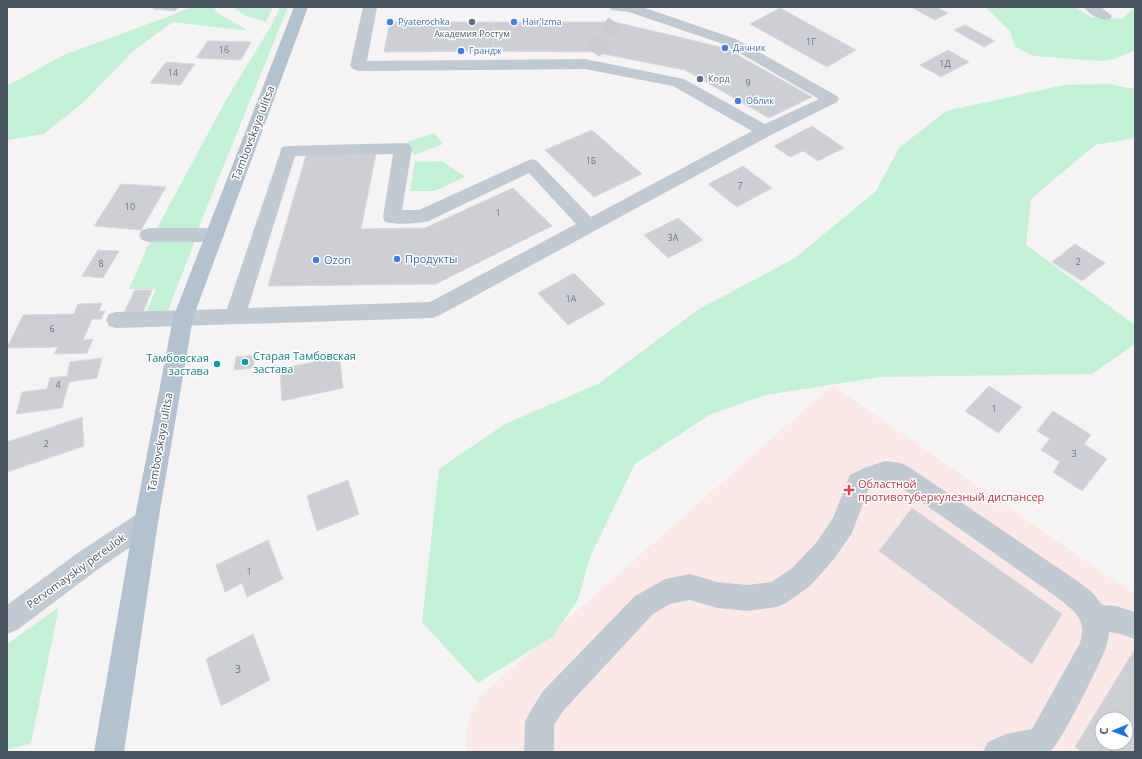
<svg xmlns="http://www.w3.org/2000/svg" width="1142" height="759" font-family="'Open Sans',sans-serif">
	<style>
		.medical { fill: #fce8e6; fill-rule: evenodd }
		.green { fill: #c3f1d5 }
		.building { fill: #cdcfd5; stroke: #d7d9de; fill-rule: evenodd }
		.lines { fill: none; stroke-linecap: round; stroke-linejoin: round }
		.minor-tunnel { stroke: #caccce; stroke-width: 16; stroke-dasharray: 16 8; stroke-linecap: butt }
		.minor { fill: #c1cad2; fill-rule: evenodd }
		.major { fill: #b3c2d1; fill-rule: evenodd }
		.shop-dot { fill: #3f7fe0; stroke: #fff; stroke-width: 1.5 }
		.service-dot { fill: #5c6f8a; stroke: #fff; stroke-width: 1.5 }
		.culture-dot { fill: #0f9aa8; stroke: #fff; stroke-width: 1.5 }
		.health-dot { fill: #e0444e; stroke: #fff; stroke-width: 1.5 }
		.labels { text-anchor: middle; stroke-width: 3; stroke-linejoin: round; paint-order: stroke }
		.far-shop-label { font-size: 9px; fill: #366cbe; stroke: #fff; text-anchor: start }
		.far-service-label { font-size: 9px; fill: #4e5e75; stroke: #fff }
		.number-label { font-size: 9px; fill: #6b747e }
		.street-label { font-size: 11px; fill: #4a5661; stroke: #fff }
		.shop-label { font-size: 11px; fill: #366cbe; stroke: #fff; text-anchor: start }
		.culture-label { font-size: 11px; fill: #0d838f; stroke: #fff; text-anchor: start }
		.health-label { font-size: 11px; fill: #be3a42; stroke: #fff; text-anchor: start }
		.near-number-label { font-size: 11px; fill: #6b747e }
	</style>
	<rect width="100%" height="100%" fill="#f5f3f3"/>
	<path class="medical" d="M 832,385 L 1135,595 L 1135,752 L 465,752 L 468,721 L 481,696 ZM 1102,719 L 1126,719 L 1126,743 L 1102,743 Z"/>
	<path class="green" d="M 191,7 L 214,7 L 217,13 L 249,31 L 173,22 L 133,51 L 85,101 L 44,134 L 7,140 L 7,86 L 64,55 L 175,14 Z
		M 233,7 L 273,7 L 266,22 L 244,15 Z
		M 280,7 L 288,7 L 198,229 L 156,230 L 226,100 L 271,26 Z
		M 985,7 L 1075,7 L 1091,17 L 1122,19 L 1135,7 L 1135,50 L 1115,59 L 1102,61 L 1033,56 L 1015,47 L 1010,31 Z
		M 1108,84 L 1135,89 L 1135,138 L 1095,145 L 1031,199 L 1026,245 L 1135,325 L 1135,344 L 1092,374 L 881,377 L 765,395 L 709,415 L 635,464 L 590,557 L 578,600 L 552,637 L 478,683 L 422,622 L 439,469 L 505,424 L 598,384 L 699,309 L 795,258 L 876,191 L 899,148 L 946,111 L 1064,85 Z
		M 434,133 L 443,144 L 414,155 L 405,143 Z
		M 442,161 L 465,177 L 434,191 L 410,191 L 415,162 Z
		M 150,241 L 195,241 L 166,315 L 145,315 L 156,289 L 129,289 Z
		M 59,607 L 31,743 L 7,750 L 7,644 Z"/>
	<path class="building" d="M 154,7 L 179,7 L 175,11 L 153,9 Z
		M 911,7 L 936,7 L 948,13 L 935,20 Z
		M 780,8 L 856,50 L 827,67 L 750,24 Z
		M 390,22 L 494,22 L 493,51 L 384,52 Z
		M 494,22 L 615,22 L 725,48 L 812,97 L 769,118 L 685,70 L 593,52 L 493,51 Z
		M 965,25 L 995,41 L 984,47 L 954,30 Z
		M 208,41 L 251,42 L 241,60 L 196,58 Z
		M 948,50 L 969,62 L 941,77 L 920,65 Z
		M 166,62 L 195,64 L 180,85 L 150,83 Z
		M 812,126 L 844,148 L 818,161 L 803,151 L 790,157 L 774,146 Z
		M 592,130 L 642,174 L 594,197 L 545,150 Z
		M 376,154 L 361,229 L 425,228 L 513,188 L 552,226 L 436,284 L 268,286 L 306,155 Z
		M 743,166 L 772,188 L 737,207 L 708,184 Z
		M 121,184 L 166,187 L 141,230 L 94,226 Z
		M 678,218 L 703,240 L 668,258 L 644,235 Z
		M 1075,244 L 1105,263 L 1082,281 L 1052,262 Z
		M 98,250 L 119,251 L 103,278 L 82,276 Z
		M 574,273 L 605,304 L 568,325 L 538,293 Z
		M 135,290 L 152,290 L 142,315 L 123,315 Z
		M 102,303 L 99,311 L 105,311 L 101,319 L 92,319 L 83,340 L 93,339 L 87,353 L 54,354 L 58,347 L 7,348 L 23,315 L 74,314 L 78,304 Z
		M 339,353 L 343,388 L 282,401 L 280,369 L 313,362 L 313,358 Z
		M 255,355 L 253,368 L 234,370 L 236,357 Z
		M 102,358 L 97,378 L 69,382 L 62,408 L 16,414 L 22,392 L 47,389 L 50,378 L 67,376 L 70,362 Z
		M 989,386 L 1022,407 L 998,433 L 965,411 Z
		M 1053,411 L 1091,435 L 1084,444 L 1107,459 L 1082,491 L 1053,472 L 1060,462 L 1041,450 L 1050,439 L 1037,431 Z
		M 82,417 L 84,446 L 7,472 L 7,442 Z
		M 348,480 L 359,514 L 317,531 L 307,496 Z
		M 912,508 L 1062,614 L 1032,664 L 879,551 Z
		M 268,540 L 283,579 L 247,597 L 242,583 L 225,592 L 216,565 Z
		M 253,634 L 270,680 L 221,706 L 206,659 Z
		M 1135,649 L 1135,752 L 1082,752 L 1075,747 ZM 1102,719 L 1126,719 L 1126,743 L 1102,743 Z"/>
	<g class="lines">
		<path class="minor-tunnel" d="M 593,52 L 615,22"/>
		<path class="minor" d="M 363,7 L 377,7 L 367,61 L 585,59 L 684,79 L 765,124 L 819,99 L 726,45 L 629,12 L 611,10 L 609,7 L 642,7 L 736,39 L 837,96 L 839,99 L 837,102 L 771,135 L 440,315 L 433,318 L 116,328 L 109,326 L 106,320 L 109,314 L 116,312 L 227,309 L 282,147 L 288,146 L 403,143 L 409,144 L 412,148 L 402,210 L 419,210 L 531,159 L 537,161 L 591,217 L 752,131 L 673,86 L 585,69 L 358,71 L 353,69 L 350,66 ZM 393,154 L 383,217 L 385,222 C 398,225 416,224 429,221 L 529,173 L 576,224 L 430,302 L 248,308 L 295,156 Z
			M 1084,7 L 1101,7 L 1112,16 L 1110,19 C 1101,21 1089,15 1084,7 Z
			M 149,228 L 214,228 L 221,230 L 224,235 L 221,240 L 214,242 L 149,242 L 142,240 L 139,235 L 142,230 Z
			M 885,461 L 901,463 L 909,467 L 1076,580 L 1092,592 L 1102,605 L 1116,606 L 1135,612 L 1135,639 L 1120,634 L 1109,632 C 1109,638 1107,644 1105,650 C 1099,665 1059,748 1049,752 L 983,752 L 988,742 L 1006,734 L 1032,729 L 1080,643 C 1087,619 1075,612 1058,598 L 896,484 L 885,483 L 878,484 L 868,490 L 852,533 L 834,559 L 810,586 L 786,603 L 777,607 L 747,611 L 717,608 L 690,600 L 670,604 L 653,614 L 563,711 L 554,725 L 554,752 L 524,752 L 525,722 L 530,712 L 543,691 L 635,596 L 665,579 L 690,574 L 717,582 L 747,585 L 772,582 L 792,568 L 816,543 L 833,518 L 850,475 L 864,468 Z
			M 146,511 L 155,514 L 158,522 L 155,530 L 97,570 L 17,630 L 7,634 L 7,605 L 79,552 L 137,514 Z"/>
		<path class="major" d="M 294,7 L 308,7 L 193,318 L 158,522 L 124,752 L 94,752 L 134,522 L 173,318 Z"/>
	</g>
	<g class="shop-dot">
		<circle cx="390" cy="22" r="4"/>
		<circle cx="514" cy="22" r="4"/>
		<circle cx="725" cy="48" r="4"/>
		<circle cx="461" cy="51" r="4"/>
		<circle cx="738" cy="101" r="4"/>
		<circle cx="397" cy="259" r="4"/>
		<circle cx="316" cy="260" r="4"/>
	</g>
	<g class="service-dot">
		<circle cx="472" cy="22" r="4"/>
		<circle cx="700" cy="79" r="4"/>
	</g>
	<g class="culture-dot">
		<circle cx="245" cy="362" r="4"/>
		<circle cx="217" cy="364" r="4"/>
	</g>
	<path class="health-dot" d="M847 484h4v4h4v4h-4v4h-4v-4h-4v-4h4z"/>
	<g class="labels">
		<g class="far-shop-label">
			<text x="398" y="25">Pyaterochka</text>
			<text x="522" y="25">Hair'Izma</text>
			<text x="733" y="51">Дачник</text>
			<text x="469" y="54">Грандж</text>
			<text x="746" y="104">Облик</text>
		</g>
		<g class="far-service-label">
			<text x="472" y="37">Академия Ростум</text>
			<text x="708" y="82" text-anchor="start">Корд</text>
		</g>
		<g class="number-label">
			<text x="811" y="45">1Г</text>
			<text x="224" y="53">16</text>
			<text x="945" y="67">1Д</text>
			<text x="173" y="76">14</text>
			<text x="748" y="86">9</text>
			<text x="591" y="164">1Б</text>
			<text x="740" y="189">7</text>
			<text x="130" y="210">10</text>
			<text x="498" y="216">1</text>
			<text x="673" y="241">3А</text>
			<text x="1078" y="265">2</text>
			<text x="101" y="267">8</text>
			<text x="571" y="302">1А</text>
			<text x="52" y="332">6</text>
			<text x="58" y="388">4</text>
			<text x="994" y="412">1</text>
			<text x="46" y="447">2</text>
			<text x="1074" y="457">3</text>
			<text x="249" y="575">1</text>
		</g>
		<g class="street-label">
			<text transform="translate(253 133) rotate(-69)" y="4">Tambovskaya ulitsa</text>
			<text transform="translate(160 442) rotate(-80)" y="4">Tambovskaya ulitsa</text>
			<text transform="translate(76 571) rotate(-36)" y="4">Pervomayskiy pereulok</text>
		</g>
		<g class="shop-label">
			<text x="405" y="263">Продукты</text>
			<text x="324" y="264">Ozon</text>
		</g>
		<g class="culture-label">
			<text x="253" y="360">Старая Тамбовская<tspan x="253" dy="13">застава</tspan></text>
			<text x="209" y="362" text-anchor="end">Тамбовская<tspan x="209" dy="13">застава</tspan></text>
		</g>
		<g class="health-label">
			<text x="858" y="488">Областной<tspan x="858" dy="13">противотуберкулезный диспансер</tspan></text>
		</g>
		<g class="near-number-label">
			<text x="238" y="673">3</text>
		</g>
	</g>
	<rect width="1142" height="759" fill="none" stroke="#4a5661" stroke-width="16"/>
	<g transform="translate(1114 731) rotate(269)"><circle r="19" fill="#ffffff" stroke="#b7bbc0"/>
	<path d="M0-3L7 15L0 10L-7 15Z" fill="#1a73e8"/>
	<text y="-6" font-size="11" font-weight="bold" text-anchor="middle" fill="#4a5661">С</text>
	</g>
</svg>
